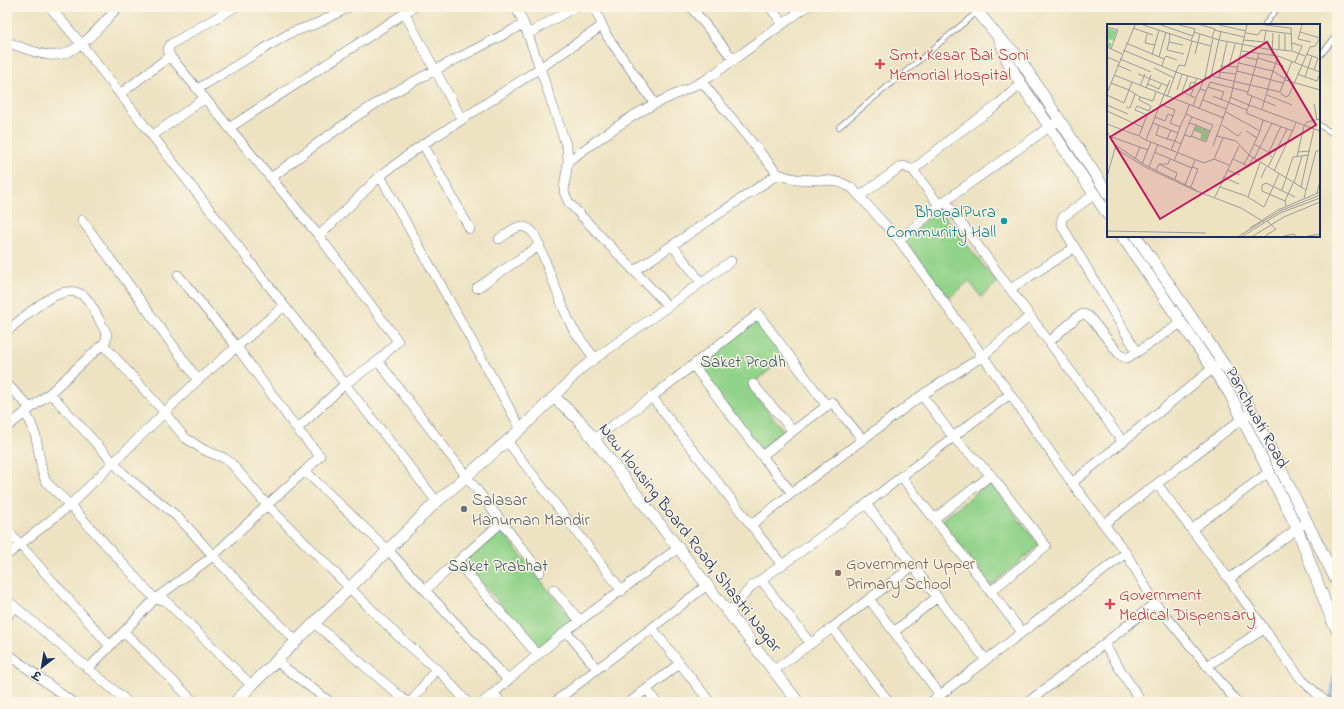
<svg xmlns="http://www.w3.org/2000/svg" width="1344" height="709" font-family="'Indie Flower','Playpen Sans Deva',sans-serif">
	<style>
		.green { fill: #92d38a; stroke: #568174 }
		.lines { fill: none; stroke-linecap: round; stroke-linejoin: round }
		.stream { stroke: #69a0d7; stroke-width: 3 }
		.service-casing { stroke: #646e81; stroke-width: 6 }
		.minor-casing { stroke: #646e81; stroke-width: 10 }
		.tertiary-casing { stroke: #646e81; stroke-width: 12 }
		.service { stroke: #fff; stroke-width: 4.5 }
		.minor { stroke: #fff; stroke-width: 9 }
		.tertiary { stroke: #fff; stroke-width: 11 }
		.health-dot { fill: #e0444e; stroke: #fcf5e5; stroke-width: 1.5 }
		.culture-dot { fill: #0f9aa8; stroke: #fcf5e5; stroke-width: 1.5 }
		.worship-dot { fill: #6b7280; stroke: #fcf5e5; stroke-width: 1.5 }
		.education-dot { fill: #8d6e63; stroke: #fcf5e5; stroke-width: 1.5 }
		.labels { text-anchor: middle; stroke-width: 3; stroke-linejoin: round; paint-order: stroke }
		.health-label { font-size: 17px; fill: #be3a42; stroke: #fcf5e5; text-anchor: start }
		.culture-label { font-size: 17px; fill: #0d838f; stroke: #fcf5e5; text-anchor: end }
		.park-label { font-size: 17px; fill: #395869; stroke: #fcf5e5 }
		.street-label { font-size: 17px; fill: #1b2f5e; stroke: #fcf5e5 }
		.worship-label { font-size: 17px; fill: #5b616d; stroke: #fcf5e5; text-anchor: start }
		.education-label { font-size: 17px; fill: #785e54; stroke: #fcf5e5; text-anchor: start }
		.inset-road { fill: none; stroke: #999b9b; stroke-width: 1 }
		.view { fill: #c2185b; fill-opacity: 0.15; stroke: #c2185b; stroke-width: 2 }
		.inset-edge { fill: none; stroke: #1b2f5e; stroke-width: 2 }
	</style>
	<rect width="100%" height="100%" fill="#fcf5e5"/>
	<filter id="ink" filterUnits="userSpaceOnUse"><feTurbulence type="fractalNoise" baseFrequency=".025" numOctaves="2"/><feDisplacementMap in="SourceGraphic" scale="8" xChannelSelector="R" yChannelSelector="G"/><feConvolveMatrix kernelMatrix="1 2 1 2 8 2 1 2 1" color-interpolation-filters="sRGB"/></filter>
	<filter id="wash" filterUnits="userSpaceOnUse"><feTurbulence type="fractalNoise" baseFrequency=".012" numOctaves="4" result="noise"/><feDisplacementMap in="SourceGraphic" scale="16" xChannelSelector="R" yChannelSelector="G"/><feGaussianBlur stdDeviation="0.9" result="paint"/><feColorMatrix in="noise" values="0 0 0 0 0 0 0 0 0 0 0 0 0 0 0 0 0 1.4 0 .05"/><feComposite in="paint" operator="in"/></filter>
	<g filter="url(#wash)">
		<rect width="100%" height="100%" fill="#ede3c3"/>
		<path class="green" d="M 939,209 L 997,283 L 981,297 L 969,281 L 949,298 L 904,239 Z
			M 758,320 L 789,355 L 748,387 L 786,433 L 763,452 L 698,366 Z
			M 990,482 L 1039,545 L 991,586 L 942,520 Z
			M 501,530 L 573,621 L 538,648 L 464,562 Z"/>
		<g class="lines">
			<path class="stream" d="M 1331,702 L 1336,664"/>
		</g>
	</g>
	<g filter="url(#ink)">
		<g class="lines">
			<defs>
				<path id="service" d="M 1265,24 L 1278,7
					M 1319,57 L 1337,35
					M 1319,125 L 1337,136
					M 839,127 L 977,12"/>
				<path id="minor" d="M 50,7 L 82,45 L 345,384 L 297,429 L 320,456 L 305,471
					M 516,7 L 524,24 L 540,68 L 602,26
					M 594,7 L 607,36 L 655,104
					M 691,7 L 734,60
					M 770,7 L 783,24
					M 405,14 L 462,120
					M 528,34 L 575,7
					M 7,42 C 21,47 34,53 49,55 C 76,59 101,25 118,7
					M 170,56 L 319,236
					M 702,82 L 778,174 C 783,176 790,178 796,179 C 815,181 837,177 853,189 L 899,240 L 1010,394
					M 197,89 L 290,33 L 318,23 L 349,7
					M 120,94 L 170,56 L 168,49 L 171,44 L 235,7
					M 229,128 L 414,7
					M 152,136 L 205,98
					M 423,144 L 470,229
					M 568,161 C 594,143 619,123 647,108 C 668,97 690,89 710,77 L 806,7
					M 271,178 C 309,149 347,121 388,96 C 432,70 479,48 524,24
					M 1095,194 L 1063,217 L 1061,222 L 1062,226 L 1137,352 L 1181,323
					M 860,196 L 899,168 L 903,166 L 913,170
					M 945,201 L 1123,442
					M 939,205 L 913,170 L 958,133 L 995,107 L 1021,84
					M 82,220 L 198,380
					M 499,239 C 513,230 522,218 535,235 L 565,312 L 573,329 L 595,359
					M 899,240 L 945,201 L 1059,120
					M 672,245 L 701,282
					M 634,271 L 778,174
					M 178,275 L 237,347 L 297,429
					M 477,288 L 540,245
					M 1010,289 L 1074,248
					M 7,331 C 24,318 63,277 85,297 C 93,304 101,325 107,334 L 106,340 L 103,344
					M 1049,342 L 1077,317 L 1083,314 L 1088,316 L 1091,319 L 1120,355 L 1127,358 L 1137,352
					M 378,361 L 398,341 L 319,236 L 380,176
					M 693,365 L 758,314 L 827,406
					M 7,384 L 30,408
					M 753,384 L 793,431 L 762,456 L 792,493 L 922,395 L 953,437 L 866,504 L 913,566 L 869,599 L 894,632 L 937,597 L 986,660 L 1126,553 L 1155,603 L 1104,644 L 1028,702
					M 50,393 L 124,474 C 138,487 153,497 168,509 C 185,522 199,540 213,556 L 155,599 L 88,669
					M 922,395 L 983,356 L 1030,316
					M 554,397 L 582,368 L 731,261
					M 7,427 L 50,393 L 103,344 L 165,413 L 184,437 L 204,450 L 224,458 L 231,463 L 267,505 L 213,556 L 296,641
					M 521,429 L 380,176 L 423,144 L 446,130 L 540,68 L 567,148 L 568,161 L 565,181 L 564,192 L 569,203 L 668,306
					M 793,431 L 832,402 L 863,440
					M 594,439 L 652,397
					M 507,441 L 622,591
					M 991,475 L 953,437 L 1010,394 L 1072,483 L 1126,553
					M 901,476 L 1022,632
					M 1072,483 L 1212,369 L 1218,366
					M 1157,484 L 1229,579 L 1272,640 L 1302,680 L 1326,702
					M 437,502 L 345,384 L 378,361 L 540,572
					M 934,519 L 991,475 L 1046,546 L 990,592
					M 502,522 L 457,562 L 538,655
					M 1104,524 L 1247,415
					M 751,525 L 652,397 L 693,365 L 762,456
					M 1192,529 L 1269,472
					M 7,530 L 110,646
					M 7,555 L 70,505 L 46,482 L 42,471 L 36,437 L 31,423 L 25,412
					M 782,565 L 866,504
					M 913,566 L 937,597
					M 1229,579 L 1302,525
					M 761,580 L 811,644
					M 707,585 L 652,628 L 710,702
					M 553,589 L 580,621
					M 425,590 L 457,562
					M 869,599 L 832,628 L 889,702
					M 7,600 L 128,702
					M 1155,603 L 1237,702
					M 728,613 L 752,586 L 782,565 L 751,525 L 792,493
					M 7,617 L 14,606
					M 314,623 L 407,702
					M 652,628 L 597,669 L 566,631 L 678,548
					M 124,632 L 194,702
					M 894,632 L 940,695
					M 1104,644 L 1141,702
					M 7,653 L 72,702
					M 276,661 L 330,702
					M 1207,666 L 1264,629
					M 773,671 L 832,628
					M 251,685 L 165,600 L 155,599 L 70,505 L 198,380 L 284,306
					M 647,689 L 656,702
					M 411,702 L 436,669
					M 467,702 L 441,673 L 397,635 L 267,505 L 305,471 L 388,550 L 508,680 L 566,631
					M 483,702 L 494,693
					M 500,702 L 494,693 L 508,680
					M 555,702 L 597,669
					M 630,702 L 679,664
					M 931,702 L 986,660"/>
				<path id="tertiary" d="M 974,7 L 1000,39 L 1017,55 L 1108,194
					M 1000,40 L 1007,60 L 1021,84 L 1108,215
					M 1122,236 L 1230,394 L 1297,528 L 1331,618 L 1337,630
					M 1136,236 L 1240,388 L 1337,582
					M 235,702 L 432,506 L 521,429 L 554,397 L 578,419 L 798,702"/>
			</defs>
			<use href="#service" class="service-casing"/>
			<use href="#minor" class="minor-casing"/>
			<use href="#tertiary" class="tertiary-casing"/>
			<use href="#service" class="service"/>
			<use href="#minor" class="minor"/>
			<use href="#tertiary" class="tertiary"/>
		</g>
	</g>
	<g class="health-dot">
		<path d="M878 58h4v4h4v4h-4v4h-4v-4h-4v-4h4z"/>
		<path d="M1108 598h4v4h4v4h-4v4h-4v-4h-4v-4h4z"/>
	</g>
	<circle class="culture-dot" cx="1004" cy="221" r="4"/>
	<circle class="worship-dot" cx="464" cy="509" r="4"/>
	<circle class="education-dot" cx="838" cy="573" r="4"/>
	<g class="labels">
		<g class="health-label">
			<text x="889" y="60">Smt. Kesar Bai Soni<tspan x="889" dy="20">Memorial Hospital</tspan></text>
			<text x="1119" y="600">Government<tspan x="1119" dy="20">Medical Dispensary</tspan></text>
		</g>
		<g class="culture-label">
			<text x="996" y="217">BhopalPura<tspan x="996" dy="20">Community Hall</tspan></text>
		</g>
		<g class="park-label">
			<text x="743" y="367">Saket Prodh</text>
			<text x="498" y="571">Saket Prabhat</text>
		</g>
		<g class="street-label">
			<text transform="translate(1258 417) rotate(61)" y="6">Panchwati Road</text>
			<text transform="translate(691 537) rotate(52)" y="6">New Housing Board Road, Shastri Nagar</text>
		</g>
		<g class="worship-label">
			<text x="472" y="505">Salasar<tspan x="472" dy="20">Hanuman Mandir</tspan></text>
		</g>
		<g class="education-label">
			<text x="846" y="569">Government Upper<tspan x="846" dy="20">Primary School</tspan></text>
		</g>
	</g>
	<g transform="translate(1107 24)">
		<rect width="213" height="213" fill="#ede3c3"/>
		<path d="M 0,4 L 10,7 L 6,17 L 3,15 L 1,18 L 5,20 L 3,24 L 0,22 ZM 89,102 L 102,107 L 99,117 L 93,115 L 95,108 L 87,106 Z" fill="#92d38a"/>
		<path class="inset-road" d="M 54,1 L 86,12 L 84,16M 72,1 L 88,5 L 86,12M 94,1 L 108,5 L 105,13M 112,1 L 139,7M 158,1 L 184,4 L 185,27 L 198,32M 195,1 L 191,15 L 204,18M 0,3 L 11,6 L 4,25M 26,4 L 46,11M 107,6 L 137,13M 87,8 L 112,16 L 104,52M 114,8 L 112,16 L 165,26M 193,8 L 213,14M 63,9 L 62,18 L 76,21M 139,9 L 151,11 L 154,6 L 185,10M 40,10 L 38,19 L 48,21M 172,10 L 172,25M 178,10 L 178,26M 137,16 L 157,18 L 159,7M 85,17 L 104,22M 62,18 L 60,26 L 77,30M 19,19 L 57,35 L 55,42M 185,19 L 195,22 L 188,38M 0,23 L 15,30M 165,25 L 184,27M 16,26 L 69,48 L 72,41 L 78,42 L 85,17 L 36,1M 135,27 L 171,32 L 194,41M 152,29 L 146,51 L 176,59M 88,30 L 93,10M 199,30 L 211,34 L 207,46M 45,31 L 52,6M 165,31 L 166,9M 134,32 L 151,36M 171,32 L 166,47 L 178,55M 0,33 L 12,38M 52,33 L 59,8M 151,34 L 177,42M 13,35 L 44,48M 57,35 L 59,32 L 70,36M 132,39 L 166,47 L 155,85M 10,41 L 24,47M 194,41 L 213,48M 113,42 L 131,43M 122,42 L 128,20M 47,44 L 67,54M 130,47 L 146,51 L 143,61 L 173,68 L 185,37M 112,48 L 129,50M 31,50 L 61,62M 190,50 L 210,57 L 213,50M 7,51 L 117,94M 81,52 L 96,56M 98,53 L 106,14M 198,53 L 205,32M 112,54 L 120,18M 178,56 L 213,66M 4,59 L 22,66 L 25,58M 41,60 L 52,65 L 54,60M 33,62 L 38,50M 101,63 L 117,68 L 114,75M 39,64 L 44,51M 93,65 L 98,53 L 103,55M 70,66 L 75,50M 86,66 L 82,64 L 84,58 L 88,59M 99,67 L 103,58 L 141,68 L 143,61 L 104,52 L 103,55M 49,68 L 46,77 L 33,73 L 32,76 L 44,82 L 42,87 L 30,82 L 28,86 L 40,91 L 32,112 L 39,116 L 48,93 L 58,97 L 61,90 L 66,92 L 63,99 L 73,103 L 68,117 L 74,120 L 82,99 L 89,101 L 87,106 L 95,109M 141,68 L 140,70 L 145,72 L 142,81 L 213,107M 0,69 L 28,1M 173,69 L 179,73 L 182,71 L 203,23 L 208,22 L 213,14M 0,71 L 17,79 L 22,66 L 33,73M 84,71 L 90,54M 160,71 L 185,81M 106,72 L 140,86 L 142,81 L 123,73M 145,72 L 169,82M 60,73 L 69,48 L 81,52 L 75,68 L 89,74 L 86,82M 89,73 L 93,65 L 99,67 L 92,85M 96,76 L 119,85M 53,80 L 68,86 L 66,92M 207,80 L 210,96M 0,81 L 21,90M 82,81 L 79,90 L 85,93 L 82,99M 19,83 L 23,84 L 28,70M 140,86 L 139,89 L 156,96 L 153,107M 0,87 L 35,103M 48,93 L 63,56M 85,93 L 106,101 L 103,107 L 89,101M 156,96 L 186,107M 46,99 L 71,109M 0,100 L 32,112M 115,101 L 131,112 L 134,108M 52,102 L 49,111 L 60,115 L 64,106M 73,103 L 79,90M 0,107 L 7,120M 139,107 L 150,114M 78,111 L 84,113 L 87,106M 2,112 L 41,126M 84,112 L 99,118 L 103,107M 110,112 L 129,117 L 142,131 L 153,107 L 119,88M 39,116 L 64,126 L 68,117 L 60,115M 7,120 L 38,141 L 89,166M 147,120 L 161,128M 106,122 L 124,72 L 140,1M 8,124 L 38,143 L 87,166 L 134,184 L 157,198M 64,126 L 97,139 L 107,135 L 122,141M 47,128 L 85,144M 191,128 L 203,127M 190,132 L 197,102 L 200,98 L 213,95M 165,133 L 161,130 L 174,102M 28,135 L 33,123M 107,135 L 116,114M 126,135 L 141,142 L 146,134M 147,135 L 165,99M 67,137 L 74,120M 35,140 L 44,118M 52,140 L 61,140 L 63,135M 137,140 L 142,131 L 199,166M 42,143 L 51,120M 161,143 L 180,105M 49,146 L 52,140 L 70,149 L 68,155M 120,146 L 133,151M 167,147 L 189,99M 0,153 L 8,124M 116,153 L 132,160M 154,154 L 159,143M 187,159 L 195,132M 78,161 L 88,136M 84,163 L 91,145 L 85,143M 113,163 L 139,172 L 157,183 L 172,150M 194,163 L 207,105M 175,166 L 186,133 L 202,131M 210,169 L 213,157M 108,173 L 132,122M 141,173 L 153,139M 197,174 L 209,127 L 213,127M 178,177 L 155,167 L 155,161 L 159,159 L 188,173M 179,182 L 178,177 L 186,159M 143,204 L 171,186 L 213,168M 0,207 L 99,209M 132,212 L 173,187 L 213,171M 136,212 L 173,189 L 213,174M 146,212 L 177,193 L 213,178M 158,212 L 169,205 L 160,197M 177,212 L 187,210 L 189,212M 201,212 L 213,210"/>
		<path class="view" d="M 160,18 L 209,101 L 53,195 L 3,113 Z"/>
		<rect width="213" height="213" class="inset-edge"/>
	</g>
	<rect width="1344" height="709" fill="none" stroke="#fcf5e5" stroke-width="24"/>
	<g transform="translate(42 667) rotate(211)" stroke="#fcf5e5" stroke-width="3" paint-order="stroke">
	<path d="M0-3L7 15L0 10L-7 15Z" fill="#1b2f5e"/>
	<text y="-6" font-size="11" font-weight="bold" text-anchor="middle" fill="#1b2f5e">उ</text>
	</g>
</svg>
